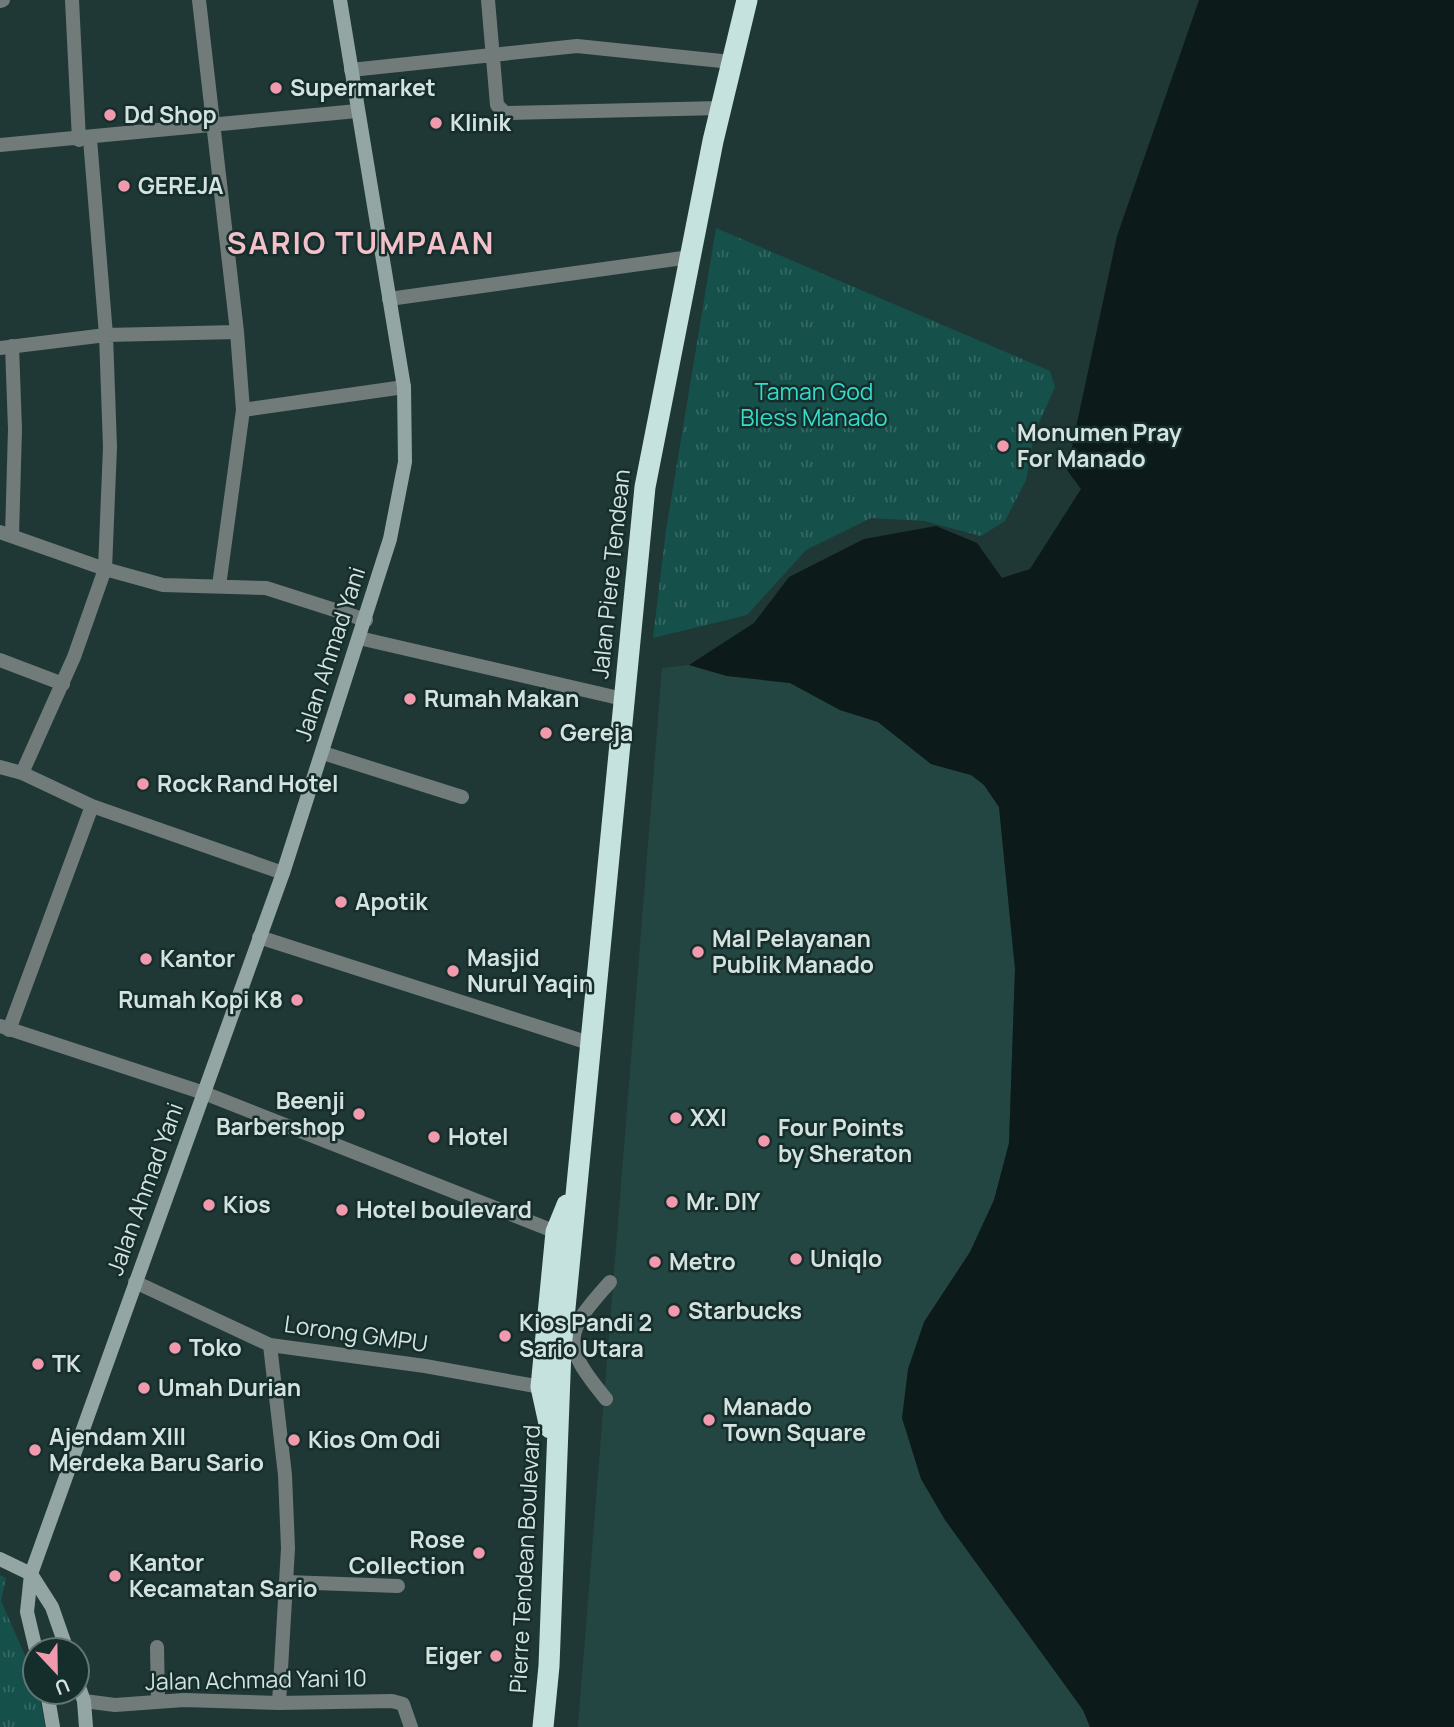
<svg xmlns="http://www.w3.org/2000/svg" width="1454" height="1727" font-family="Manrope,sans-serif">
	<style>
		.built { fill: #244642 }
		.grass { fill: url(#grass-tufts) }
		.water { fill: #0c1a19 }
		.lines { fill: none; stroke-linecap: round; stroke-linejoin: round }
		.street { stroke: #717c7a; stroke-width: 14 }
		.secondary { stroke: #94a6a3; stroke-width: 14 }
		.highway { stroke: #c6e2de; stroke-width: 21 }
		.poi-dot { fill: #f29aad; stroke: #162e2b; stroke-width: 2.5 }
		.labels { text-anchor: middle; stroke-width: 5; stroke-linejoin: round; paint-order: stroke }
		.poi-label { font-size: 23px; font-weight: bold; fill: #d5e3e0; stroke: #162e2b; text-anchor: start }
		.park-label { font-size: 23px; fill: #35ddce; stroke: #162e2b }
		.street-label { font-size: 23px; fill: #d5e3e0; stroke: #162e2b }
		.district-label { font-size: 30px; font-weight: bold; letter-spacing: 2px; fill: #f4c1ca; stroke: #162e2b }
	</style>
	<defs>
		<pattern id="grass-tufts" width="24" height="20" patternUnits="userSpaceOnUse" patternTransform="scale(1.75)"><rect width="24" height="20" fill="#15504b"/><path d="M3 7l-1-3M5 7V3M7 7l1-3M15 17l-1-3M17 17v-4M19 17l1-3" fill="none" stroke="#366965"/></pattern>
	</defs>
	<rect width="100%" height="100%" fill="#203835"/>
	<path class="built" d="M 689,665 L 727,676 L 790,683 L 840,710 L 878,722 L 931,764 L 971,775 L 984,785 L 999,807 L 1015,969 L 1009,1143 L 994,1200 L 970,1252 L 924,1322 L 1090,1727 L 578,1727 L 662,668 Z"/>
	<path class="grass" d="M 716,228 L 1050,371 L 1055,387 L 1034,434 L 1026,480 L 1005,521 L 981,536 L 924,521 L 871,518 L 806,550 L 747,615 L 653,638 L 666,530 Z
		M 0,1575 L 6,1578 L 1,1601 L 35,1678 L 35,1692 L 39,1692 L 45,1727 L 0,1727 Z"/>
	<path class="water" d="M 1199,0 L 1454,0 L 1454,1727 L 1090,1727 L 1083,1710 L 945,1520 L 921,1479 L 902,1418 L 908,1369 L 924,1322 L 970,1252 L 994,1200 L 1009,1143 L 1015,969 L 999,807 L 984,785 L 971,775 L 931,764 L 878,722 L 840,710 L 790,683 L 727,676 L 689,665 L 754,623 L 789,577 L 864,539 L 936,526 L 977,543 L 1002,578 L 1030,569 L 1081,489 L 1067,470 L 1117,236 Z"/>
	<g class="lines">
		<path class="street" d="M 72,0 L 79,140
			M 199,0 L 237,332 L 243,410
			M 488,0 L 497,105 L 505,113 L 721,108
			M 0,1 L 3,0
			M 351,70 L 577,46 L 731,62
			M 0,145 L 357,111
			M 389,299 L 690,257
			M 12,346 L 15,429 L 12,536
			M 0,348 L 106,335 L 237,332
			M 0,532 L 105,569 L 163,585 L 266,588 L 366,620
			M 219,586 L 243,410 L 404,387
			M 359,638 L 623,699
			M 0,660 L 63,684
			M 323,753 L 462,797
			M 0,767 L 22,773 L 92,806 L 283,873
			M 22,773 L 74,657 L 105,569 L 110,447 L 106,335 L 90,139
			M 259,937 L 589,1043
			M 0,1026 L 204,1093 L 556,1232
			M 9,1030 L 92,806
			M 135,1282 L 270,1345 L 425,1366 L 541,1387
			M 270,1345 L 285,1475 L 288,1548 L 279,1703
			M 606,1399 C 561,1344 563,1334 610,1282
			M 287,1582 L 398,1586
			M 157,1647 L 158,1700
			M 84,1701 L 115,1705 L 184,1700 L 279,1703 L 392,1701 L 403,1704 L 411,1727"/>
		<path class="secondary" d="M 0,1559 L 31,1574
			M 31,1574 L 52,1607 L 67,1650
			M 36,1650 L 27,1612 L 31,1574 L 283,873 L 390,539 L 405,462 L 404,387 L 340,0
			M 77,1681 L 84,1701 L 86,1727
			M 47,1692 L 53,1727"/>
		<path class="highway" d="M 550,1428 L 541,1387 L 556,1232 L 567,1205
			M 543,1727 L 549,1666 L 561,1349 L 645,487 L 713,141 L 747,0"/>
	</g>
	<g class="poi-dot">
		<circle cx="276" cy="88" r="7"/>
		<circle cx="110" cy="115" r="7"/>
		<circle cx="436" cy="123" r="7"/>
		<circle cx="124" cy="186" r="7"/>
		<circle cx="1003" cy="446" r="7"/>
		<circle cx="410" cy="699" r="7"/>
		<circle cx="546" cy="733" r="7"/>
		<circle cx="143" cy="784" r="7"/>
		<circle cx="341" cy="902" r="7"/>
		<circle cx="698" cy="952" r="7"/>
		<circle cx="146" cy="959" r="7"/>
		<circle cx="453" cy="971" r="7"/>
		<circle cx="297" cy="1000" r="7"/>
		<circle cx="359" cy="1114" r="7"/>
		<circle cx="676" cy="1118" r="7"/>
		<circle cx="434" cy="1137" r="7"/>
		<circle cx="764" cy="1141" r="7"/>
		<circle cx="672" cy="1202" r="7"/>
		<circle cx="209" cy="1205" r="7"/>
		<circle cx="342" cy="1210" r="7"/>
		<circle cx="796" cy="1259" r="7"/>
		<circle cx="655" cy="1262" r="7"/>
		<circle cx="674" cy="1311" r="7"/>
		<circle cx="505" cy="1336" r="7"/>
		<circle cx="175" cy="1348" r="7"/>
		<circle cx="38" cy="1364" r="7"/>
		<circle cx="144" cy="1388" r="7"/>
		<circle cx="709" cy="1420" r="7"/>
		<circle cx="294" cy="1440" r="7"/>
		<circle cx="35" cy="1450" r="7"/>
		<circle cx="479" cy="1553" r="7"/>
		<circle cx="115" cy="1576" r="7"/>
		<circle cx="496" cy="1656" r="7"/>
	</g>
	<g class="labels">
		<g class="poi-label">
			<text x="290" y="96">Supermarket</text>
			<text x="124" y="123">Dd Shop</text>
			<text x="450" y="131">Klinik</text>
			<text x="138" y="194">GEREJA</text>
			<text x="1017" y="441">Monumen Pray<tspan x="1017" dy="26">For Manado</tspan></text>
			<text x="424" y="707">Rumah Makan</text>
			<text x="560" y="741">Gereja</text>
			<text x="157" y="792">Rock Rand Hotel</text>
			<text x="355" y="910">Apotik</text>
			<text x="712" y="947">Mal Pelayanan<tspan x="712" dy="26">Publik Manado</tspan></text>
			<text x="467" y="966">Masjid<tspan x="467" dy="26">Nurul Yaqin</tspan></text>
			<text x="160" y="967">Kantor</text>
			<text x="283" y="1008" text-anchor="end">Rumah Kopi K8</text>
			<text x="345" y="1109" text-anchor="end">Beenji<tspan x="345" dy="26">Barbershop</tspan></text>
			<text x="690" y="1126">XXI</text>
			<text x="778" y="1136">Four Points<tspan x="778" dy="26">by Sheraton</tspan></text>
			<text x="448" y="1145">Hotel</text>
			<text x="686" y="1210">Mr. DIY</text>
			<text x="223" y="1213">Kios</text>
			<text x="356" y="1218">Hotel boulevard</text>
			<text x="810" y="1267">Uniqlo</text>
			<text x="669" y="1270">Metro</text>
			<text x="688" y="1319">Starbucks</text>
			<text x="519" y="1331">Kios Pandi 2<tspan x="519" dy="26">Sario Utara</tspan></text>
			<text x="189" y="1356">Toko</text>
			<text x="52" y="1372">TK</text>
			<text x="158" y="1396">Umah Durian</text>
			<text x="723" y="1415">Manado<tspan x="723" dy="26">Town Square</tspan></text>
			<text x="49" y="1445">Ajendam XIII<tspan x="49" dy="26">Merdeka Baru Sario</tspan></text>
			<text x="308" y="1448">Kios Om Odi</text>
			<text x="465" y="1548" text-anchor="end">Rose<tspan x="465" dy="26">Collection</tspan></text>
			<text x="129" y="1571">Kantor<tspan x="129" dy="26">Kecamatan Sario</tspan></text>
			<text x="482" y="1664" text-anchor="end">Eiger</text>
		</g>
		<g class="park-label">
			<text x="814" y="400">Taman God<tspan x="814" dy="26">Bless Manado</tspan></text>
		</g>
		<g class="street-label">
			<text transform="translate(611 574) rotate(-84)" y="8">Jalan Piere Tendean</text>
			<text transform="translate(330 654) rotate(-72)" y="8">Jalan Ahmad Yani</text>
			<text transform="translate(145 1189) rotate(-70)" y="8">Jalan Ahmad Yani</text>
			<text transform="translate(356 1334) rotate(8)" y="8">Lorong GMPU</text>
			<text transform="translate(525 1559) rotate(-87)" y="8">Pierre Tendean Boulevard</text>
			<text transform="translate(256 1680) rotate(-1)" y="8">Jalan Achmad Yani 10</text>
		</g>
		<g class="district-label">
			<text x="361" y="254">SARIO TUMPAAN</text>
		</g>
	</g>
	<g transform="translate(56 1671) rotate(158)"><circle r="33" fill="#162e2b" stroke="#627673" stroke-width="2"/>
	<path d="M0-5L12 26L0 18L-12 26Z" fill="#f29aad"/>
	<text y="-10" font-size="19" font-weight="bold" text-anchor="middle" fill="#d5e3e0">U</text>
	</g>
</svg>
